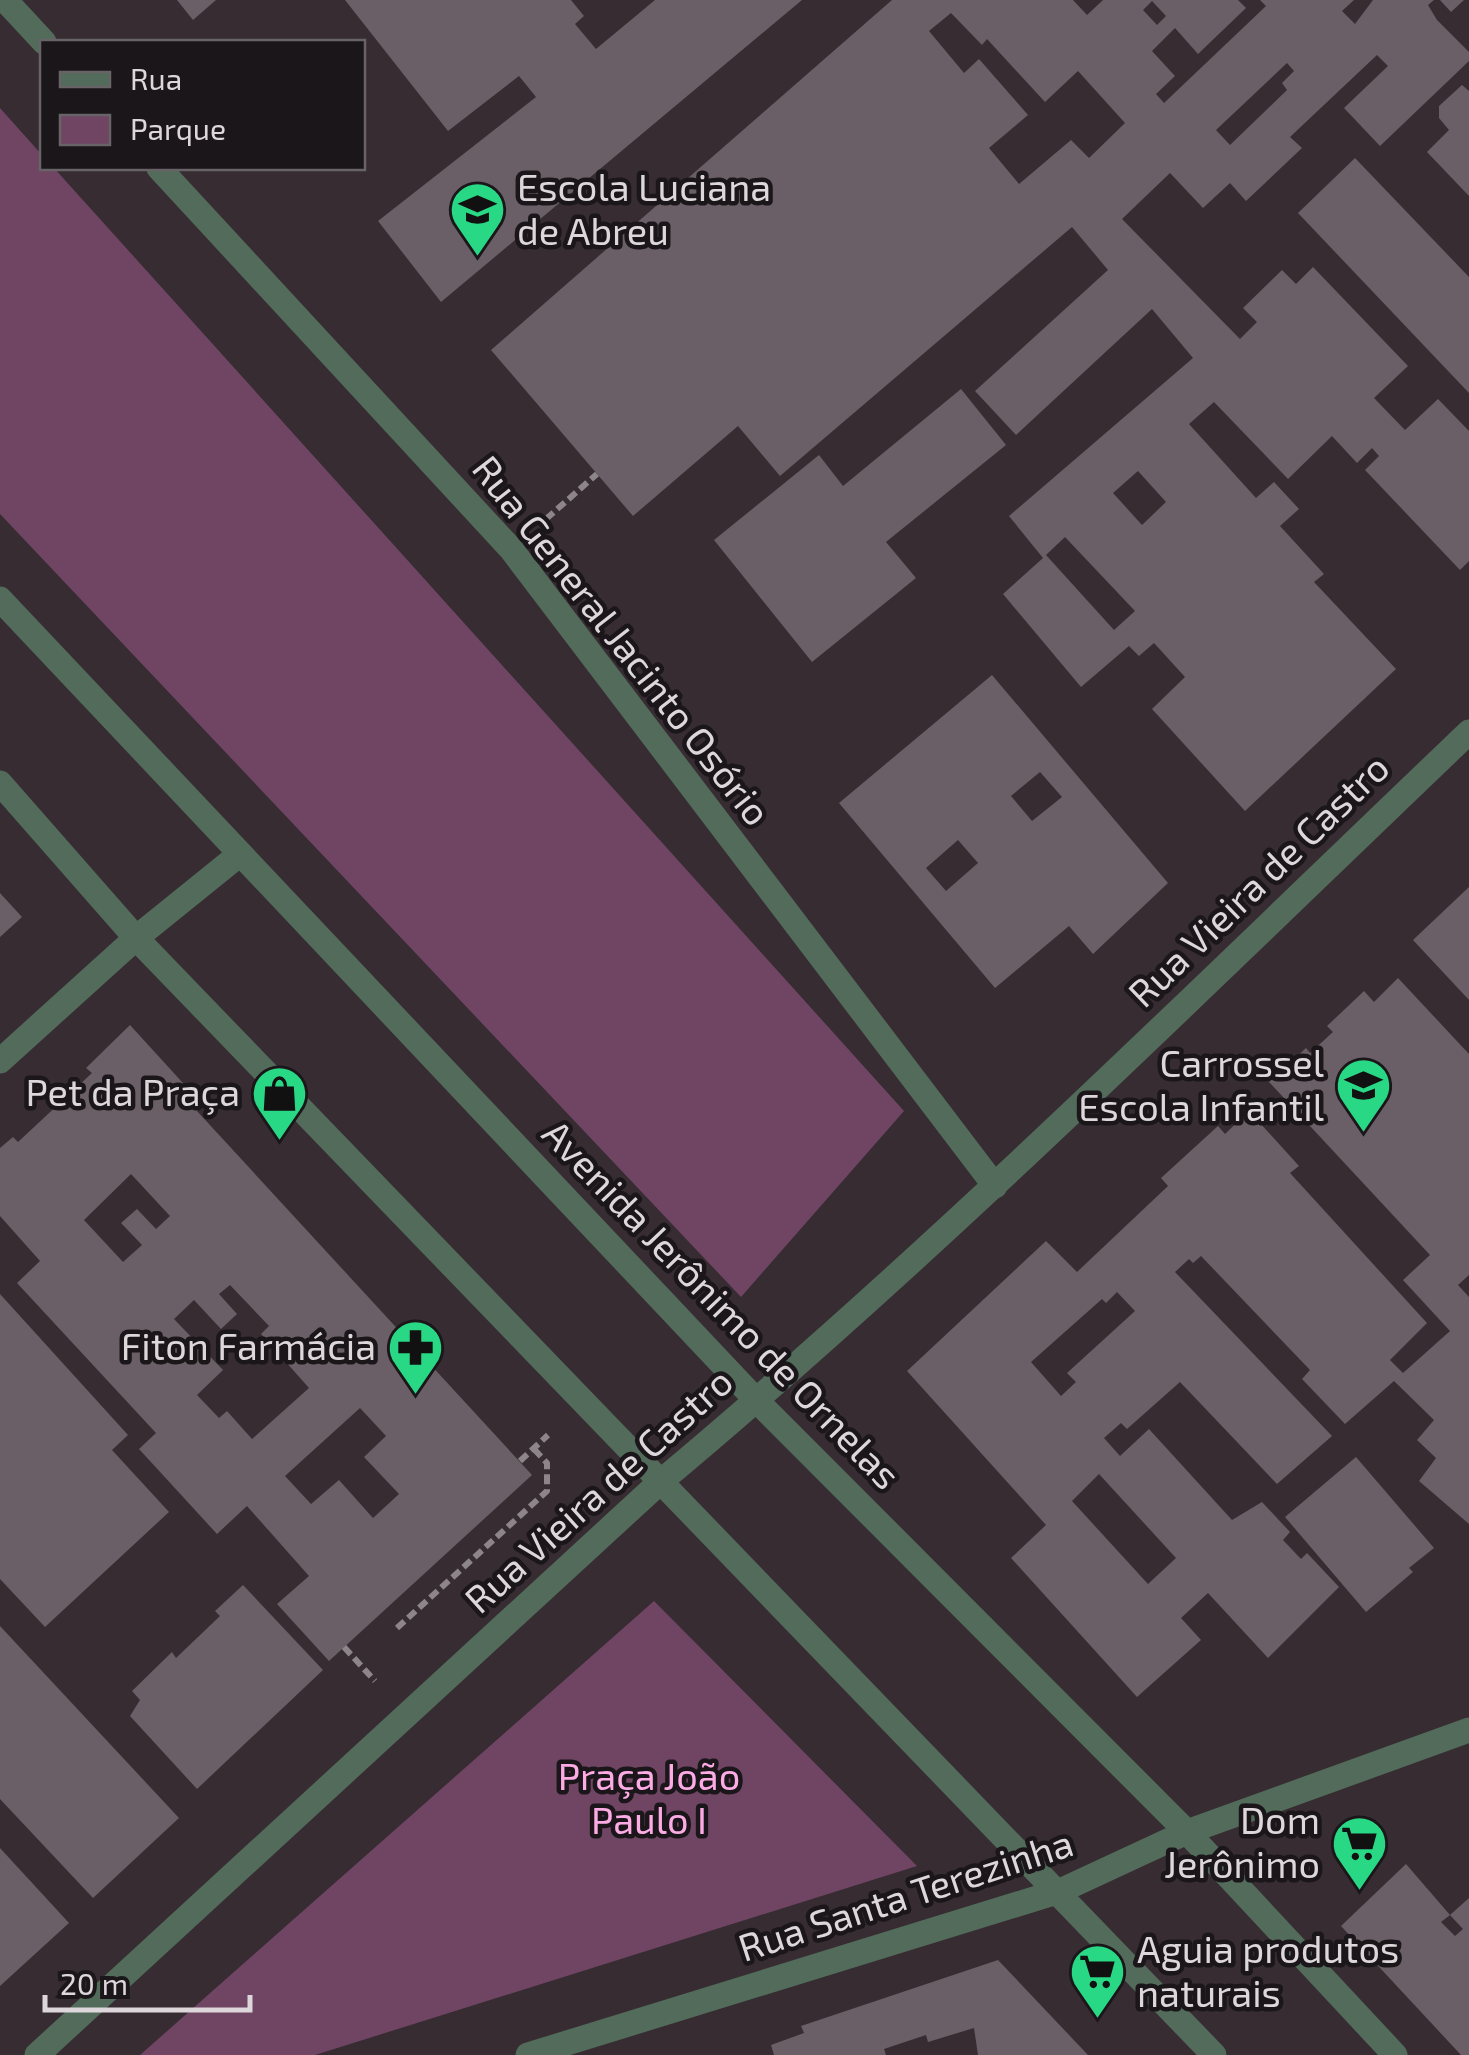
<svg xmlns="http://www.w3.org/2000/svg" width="1469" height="2055" font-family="'Exo 2',sans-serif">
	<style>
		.green { fill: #6f4563 }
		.building { fill: #6a5f66; fill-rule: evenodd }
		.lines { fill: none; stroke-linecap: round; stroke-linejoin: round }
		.path { stroke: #8d858a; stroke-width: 6; stroke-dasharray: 10 5; stroke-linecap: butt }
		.minor { stroke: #526b5a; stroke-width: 25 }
		.tertiary { stroke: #526b5a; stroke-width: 25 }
		.labels { text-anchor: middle; stroke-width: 9; stroke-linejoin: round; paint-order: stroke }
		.poi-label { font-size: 38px; fill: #ddd7db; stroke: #1a1619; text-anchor: end }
		.street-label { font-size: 38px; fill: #ddd7db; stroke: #1a1619 }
		.park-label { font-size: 38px; fill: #fcabe4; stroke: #1a1619 }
	</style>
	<rect width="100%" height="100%" fill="#362c32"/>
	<path class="green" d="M 0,108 L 42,155 L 42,168 L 54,168 L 904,1111 L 741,1297 L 0,514 Z
		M 654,1601 L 917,1866 L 315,2055 L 140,2055 Z"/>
	<path class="building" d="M 177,0 L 216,0 L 193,20 Z
		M 345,0 L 571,0 L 584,16 L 575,24 L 596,49 L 655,0 L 802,0 L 441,302 L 378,221 L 536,97 L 519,76 L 448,131 Z
		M 892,0 L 1073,0 L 1087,15 L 1103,0 L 1238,0 L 1246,8 L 1198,54 L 1175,28 L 1152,51 L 1175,76 L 1156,94 L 1164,103 L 1266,6 L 1260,0 L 1354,0 L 1342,11 L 1355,24 L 1373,0 L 1434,0 L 1428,5 L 1437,20 L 1469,52 L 1469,61 L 1380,146 L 1344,108 L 1388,66 L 1377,55 L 1290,137 L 1302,148 L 1246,201 L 1230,183 L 1203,208 L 1170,173 L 1122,219 L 1240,339 L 1257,322 L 1243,308 L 1282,270 L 1296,284 L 1313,267 L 1408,366 L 1374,398 L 1405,430 L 1438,399 L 1469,431 L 1469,561 L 1460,570 L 1365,470 L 1379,456 L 1372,448 L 1357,463 L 1332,436 L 1288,479 L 1214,402 L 1189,424 L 1256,498 L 1274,482 L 1299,509 L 1280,526 L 1324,574 L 1314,582 L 1396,669 L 1245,811 L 1152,709 L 1185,677 L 1154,643 L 1139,656 L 1129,646 L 1081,687 L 1003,594 L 1043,558 L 1009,516 L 1193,358 L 1152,309 L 1016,435 L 975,391 L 1108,270 L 1072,227 L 780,476 L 738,426 L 633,516 L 491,350 ZM 1152,1 L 1166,16 L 1157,25 L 1143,10 ZM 951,13 L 982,45 L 987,39 L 1045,102 L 1078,71 L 1125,123 L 1089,158 L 1071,140 L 1019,184 L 989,148 L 1028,115 L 979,59 L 964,73 L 929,31 ZM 1287,63 L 1294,71 L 1282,83 L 1287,90 L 1230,145 L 1216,130 ZM 1138,471 L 1166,502 L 1142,525 L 1113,493 ZM 1065,537 L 1135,611 L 1114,630 L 1046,555 Z
		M 1440,0 L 1464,0 L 1451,12 Z
		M 1462,85 L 1469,91 L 1469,196 L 1427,152 L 1449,130 L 1439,118 L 1439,106 Z
		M 1355,158 L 1469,277 L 1469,393 L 1298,213 Z
		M 961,389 L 1006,445 L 886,542 L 916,578 L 812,662 L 714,540 L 819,455 L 843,486 Z
		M 992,675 L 1168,883 L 1093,954 L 1069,926 L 995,988 L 839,803 ZM 1040,772 L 1062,797 L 1032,821 L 1011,796 ZM 958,840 L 978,863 L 946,891 L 926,868 Z
		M 1469,887 L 1469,1000 L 1413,940 Z
		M 0,893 L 22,917 L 0,937 Z
		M 1398,978 L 1469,1054 L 1469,1275 L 1458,1285 L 1469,1297 L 1469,1524 L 1419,1481 L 1436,1458 L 1417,1440 L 1434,1420 L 1394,1381 L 1345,1424 L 1302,1379 L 1310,1370 L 1201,1256 L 1193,1263 L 1189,1259 L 1175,1272 L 1332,1436 L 1277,1484 L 1180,1382 L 1127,1429 L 1121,1423 L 1104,1438 L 1120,1456 L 1149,1429 L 1232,1520 L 1262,1502 L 1290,1532 L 1283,1540 L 1301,1559 L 1307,1553 L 1339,1587 L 1268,1658 L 1208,1593 L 1181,1618 L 1201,1640 L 1137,1697 L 1011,1558 L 1046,1525 L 907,1371 L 1046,1241 L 1077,1272 L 1168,1186 L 1161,1178 L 1218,1126 L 1225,1134 L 1249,1111 L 1299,1166 L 1290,1173 L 1427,1323 L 1390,1360 L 1403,1373 L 1450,1331 L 1403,1280 L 1430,1255 L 1269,1082 L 1306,1048 L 1310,1053 L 1333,1032 L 1327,1026 L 1364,991 L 1374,1002 ZM 1117,1292 L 1135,1311 L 1067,1373 L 1076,1382 L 1061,1396 L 1031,1362 L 1102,1299 L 1106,1303 ZM 1099,1474 L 1176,1558 L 1148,1584 L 1072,1501 Z
		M 130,1025 L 203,1105 L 197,1111 L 532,1475 L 329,1661 L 277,1604 L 309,1576 L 247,1506 L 217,1534 L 139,1449 L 156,1433 L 17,1283 L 40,1261 L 0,1216 L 0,1148 L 13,1137 L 18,1142 L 92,1073 L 86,1068 ZM 131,1174 L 170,1216 L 156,1229 L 137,1209 L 121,1223 L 142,1245 L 123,1262 L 84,1220 ZM 230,1285 L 269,1326 L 261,1334 L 309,1388 L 252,1439 L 227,1411 L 219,1418 L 197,1395 L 223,1370 L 174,1319 L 194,1300 L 221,1329 L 237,1314 L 219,1294 ZM 360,1408 L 386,1436 L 364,1457 L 399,1494 L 373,1518 L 339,1480 L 311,1504 L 285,1476 Z
		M 0,1294 L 128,1435 L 112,1450 L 169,1512 L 45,1627 L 0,1579 Z
		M 1356,1457 L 1434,1548 L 1409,1568 L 1413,1572 L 1366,1612 L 1285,1517 Z
		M 243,1585 L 323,1670 L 197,1789 L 130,1716 L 140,1700 L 132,1691 L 172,1652 L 176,1658 L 220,1616 L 215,1611 Z
		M 0,1626 L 179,1818 L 93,1898 L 0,1799 Z
		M 0,1848 L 69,1923 L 0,1986 Z
		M 1406,1864 L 1450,1915 L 1469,1898 L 1469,2055 L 1461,2055 L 1341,1926 ZM 1450,1915 L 1463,1929 L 1455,1936 L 1441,1922 Z
		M 998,1960 L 1088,2055 L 978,2055 L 974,2028 L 928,2042 L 926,2035 L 884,2049 L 886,2055 L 774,2055 L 771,2045 L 804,2033 L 801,2026 Z"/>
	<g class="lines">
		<path class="path" d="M 546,519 L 597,474
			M 520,1461 L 548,1435
			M 397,1628 L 547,1491 L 547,1463 L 534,1449
			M 344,1647 L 375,1681"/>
		<path class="minor" d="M 5,0 L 44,42
			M 159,168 L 511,549 L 995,1186
			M 0,1061 L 136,938 L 240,854
			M 37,2055 L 659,1483 C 941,1247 1203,986 1469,732
			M 528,2055 L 1060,1891 L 1187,1832 L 1469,1730"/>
		<path class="tertiary" d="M 0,599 L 757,1401 L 1187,1832 L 1395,2055
			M 0,783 L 136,938 L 1214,2055"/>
	</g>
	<defs>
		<symbol id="school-pin" viewBox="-11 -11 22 30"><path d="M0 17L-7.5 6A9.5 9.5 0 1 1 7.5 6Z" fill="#29d885" stroke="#1a1619"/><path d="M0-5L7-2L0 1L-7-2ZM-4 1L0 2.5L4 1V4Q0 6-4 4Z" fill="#111"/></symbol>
		<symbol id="shop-pin" viewBox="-11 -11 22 30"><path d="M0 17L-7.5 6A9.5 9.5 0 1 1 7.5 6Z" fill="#29d885" stroke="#1a1619"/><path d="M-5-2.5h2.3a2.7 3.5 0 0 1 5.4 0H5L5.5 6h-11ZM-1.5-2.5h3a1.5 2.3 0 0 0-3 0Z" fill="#111"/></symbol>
		<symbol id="pharmacy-pin" viewBox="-11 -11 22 30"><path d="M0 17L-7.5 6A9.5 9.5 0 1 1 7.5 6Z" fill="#29d885" stroke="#1a1619"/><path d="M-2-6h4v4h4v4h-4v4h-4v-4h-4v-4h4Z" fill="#111"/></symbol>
		<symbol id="supermarket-pin" viewBox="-11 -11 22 30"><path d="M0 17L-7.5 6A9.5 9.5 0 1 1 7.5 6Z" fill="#29d885" stroke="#1a1619"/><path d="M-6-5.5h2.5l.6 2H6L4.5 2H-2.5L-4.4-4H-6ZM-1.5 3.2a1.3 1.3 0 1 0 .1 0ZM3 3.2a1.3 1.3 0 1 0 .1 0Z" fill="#111"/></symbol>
	</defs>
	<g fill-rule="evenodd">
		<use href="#school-pin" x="446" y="178" width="63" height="86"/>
		<use href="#school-pin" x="1332" y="1054" width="63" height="86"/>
		<use href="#shop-pin" x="248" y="1062" width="63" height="86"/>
		<use href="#pharmacy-pin" x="384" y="1316" width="63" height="86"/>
		<use href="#supermarket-pin" x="1328" y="1812" width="63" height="86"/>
		<use href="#supermarket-pin" x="1066" y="1940" width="63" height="86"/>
	</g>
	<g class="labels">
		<g class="poi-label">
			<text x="517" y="201" text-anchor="start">Escola Luciana<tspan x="517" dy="44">de Abreu</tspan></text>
			<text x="1324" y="1077">Carrossel<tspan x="1324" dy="44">Escola Infantil</tspan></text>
			<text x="240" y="1106">Pet da Praça</text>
			<text x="376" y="1360">Fiton Farmácia</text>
			<text x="1320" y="1834">Dom<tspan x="1320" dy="44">Jerônimo</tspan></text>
			<text x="1137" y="1963" text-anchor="start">Aguia produtos<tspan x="1137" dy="44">naturais</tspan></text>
		</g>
		<g class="street-label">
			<text transform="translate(621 641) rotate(52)" y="13">Rua General Jacinto Osório</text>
			<text transform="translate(1259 881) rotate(-44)" y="13">Rua Vieira de Castro</text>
			<text transform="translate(721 1305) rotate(46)" y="13">Avenida Jerônimo de Ornelas</text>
			<text transform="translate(599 1491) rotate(-42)" y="13">Rua Vieira de Castro</text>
			<text transform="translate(906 1896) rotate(-18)" y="13">Rua Santa Terezinha</text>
		</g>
		<g class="park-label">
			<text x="649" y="1790">Praça João<tspan x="649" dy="44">Paulo I</tspan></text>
		</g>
	</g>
	<rect x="40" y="40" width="325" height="130" fill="#1a1619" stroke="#686367" stroke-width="2.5"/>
	<rect x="60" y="72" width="50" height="15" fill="#526b5a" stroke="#686367" stroke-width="2.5"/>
	<text x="130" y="90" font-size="30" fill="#ddd7db">Rua</text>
	<rect x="60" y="115" width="50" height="30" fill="#6f4563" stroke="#686367" stroke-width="2.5"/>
	<text x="130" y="140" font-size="30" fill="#ddd7db">Parque</text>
	<path d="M45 1995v15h205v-15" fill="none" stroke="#ddd7db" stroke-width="5"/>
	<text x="60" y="1995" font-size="30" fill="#ddd7db" stroke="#1a1619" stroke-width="8" paint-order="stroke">20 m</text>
</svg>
